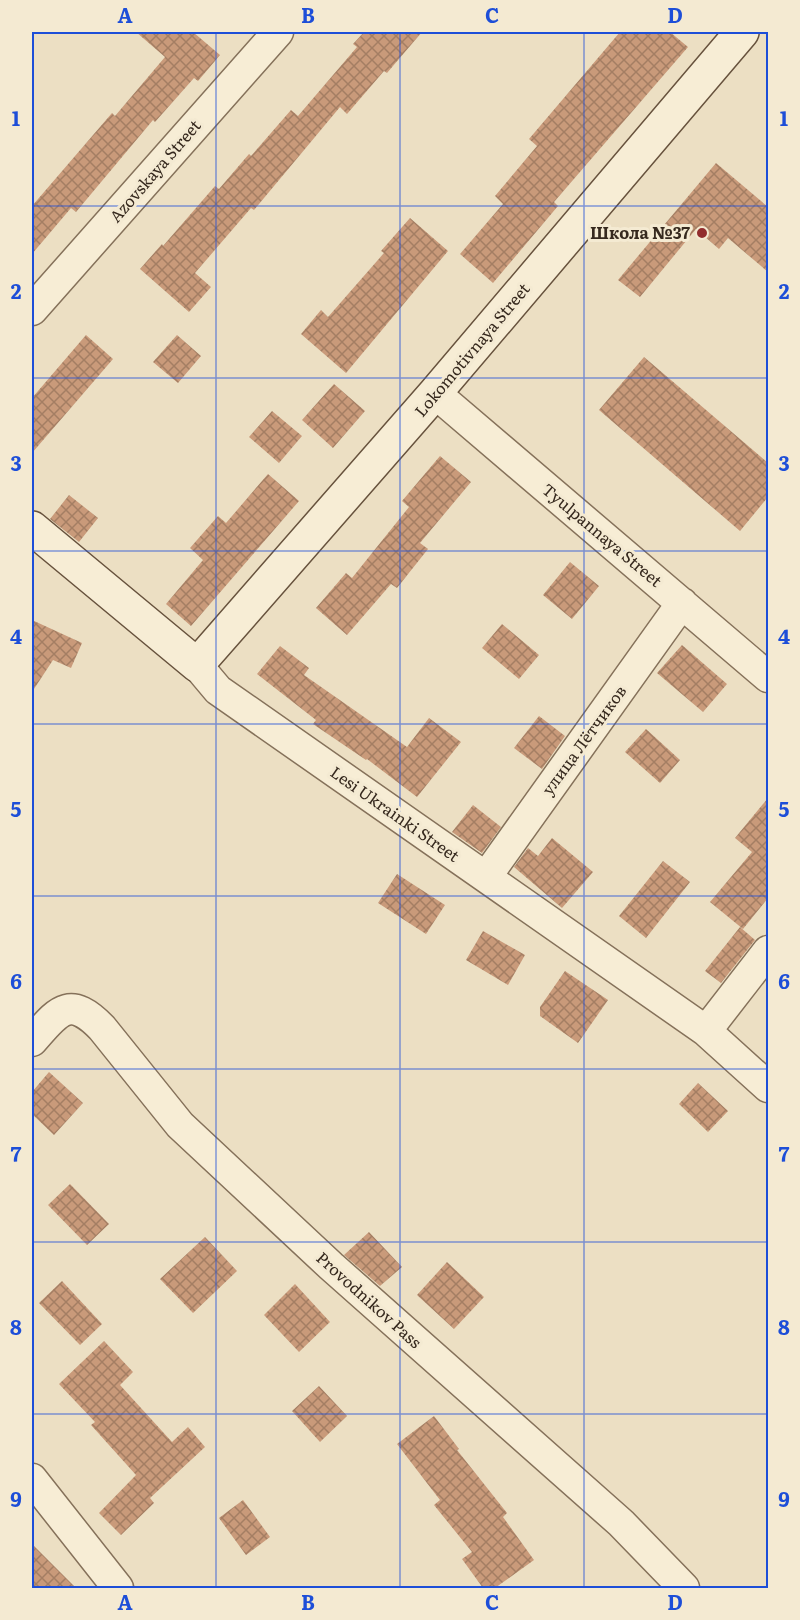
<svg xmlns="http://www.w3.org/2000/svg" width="800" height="1620" font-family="Literata,serif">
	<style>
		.building { fill: url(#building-cross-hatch) }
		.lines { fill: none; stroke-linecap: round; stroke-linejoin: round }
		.street-casing { stroke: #85715a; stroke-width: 33 }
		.secondary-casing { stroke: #67523d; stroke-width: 36 }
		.street { stroke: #f7edd5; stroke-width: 30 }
		.secondary { stroke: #f7edd5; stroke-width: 33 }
		.grid { fill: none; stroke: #1d4ed8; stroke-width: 1.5; stroke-opacity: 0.55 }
		.poi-dot { fill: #922d2e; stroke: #f4ead2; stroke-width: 2 }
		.labels { text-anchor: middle; stroke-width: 6; stroke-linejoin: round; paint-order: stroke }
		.street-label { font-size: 16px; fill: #36291e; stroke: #f4ead2 }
		.poi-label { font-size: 16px; font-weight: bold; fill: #36291e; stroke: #f4ead2; text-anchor: end }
		.neatline { fill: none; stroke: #1d4ed8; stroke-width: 2 }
		.grid-label { font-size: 20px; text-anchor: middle; font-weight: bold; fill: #1d4ed8 }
	</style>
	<defs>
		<pattern id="building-cross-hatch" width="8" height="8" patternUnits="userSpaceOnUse" patternTransform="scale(1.5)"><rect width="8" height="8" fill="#c99a7a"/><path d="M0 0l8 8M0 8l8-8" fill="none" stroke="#a47e63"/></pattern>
	</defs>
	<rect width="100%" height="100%" fill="#ecdfc3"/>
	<path class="building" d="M 136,32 L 193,32 L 220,55 L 198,81 L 194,78 L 155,122 L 153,120 L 76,212 L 71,208 L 32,254 L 32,206 L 112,113 L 115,116 L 165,57 Z
		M 364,32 L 422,32 L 387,73 L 384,71 L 347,114 L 340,107 L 254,210 L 251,208 L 195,273 L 211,287 L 189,312 L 140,269 L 162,244 L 163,246 L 215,186 L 219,189 L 249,154 L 251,156 L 291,110 L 298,116 L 357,47 L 353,44 Z
		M 620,32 L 670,32 L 688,47 L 554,202 L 558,206 L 493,283 L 460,254 L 503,204 L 495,196 L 537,146 L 529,139 Z
		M 716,163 L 768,207 L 768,272 L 728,238 L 719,249 L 696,229 L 640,297 L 618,280 Z
		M 410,218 L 448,251 L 346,373 L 301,334 L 321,310 L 328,317 L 384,253 L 381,251 Z
		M 86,335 L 113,359 L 32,453 L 32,398 Z
		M 177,335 L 201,356 L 178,383 L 153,362 Z
		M 644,357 L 768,463 L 768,497 L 740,531 L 599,410 Z
		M 334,384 L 365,411 L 333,448 L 302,420 Z
		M 272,411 L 302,436 L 279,463 L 249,437 Z
		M 440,456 L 471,482 L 420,543 L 428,549 L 397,588 L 391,584 L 347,635 L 316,608 L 346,573 L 352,578 L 409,507 L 402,501 Z
		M 268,474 L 299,501 L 191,626 L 166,604 L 203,560 L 190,548 L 218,516 L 226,523 Z
		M 69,495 L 98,518 L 79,542 L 50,519 Z
		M 570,562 L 599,586 L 572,619 L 543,595 Z
		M 32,620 L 82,643 L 71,668 L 53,660 L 32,692 Z
		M 502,624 L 539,655 L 519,679 L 482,648 Z
		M 682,645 L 727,684 L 703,712 L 657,673 Z
		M 280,646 L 309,668 L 304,675 L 407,747 L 429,718 L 461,742 L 417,797 L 367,759 L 366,760 L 313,724 L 316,720 L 257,674 Z
		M 539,716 L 565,736 L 542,769 L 514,748 Z
		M 646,729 L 680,760 L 660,783 L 625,752 Z
		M 768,798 L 768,898 L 743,929 L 710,902 L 752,852 L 735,838 Z
		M 473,805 L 501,827 L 482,853 L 452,832 Z
		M 552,838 L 593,872 L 562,908 L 514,867 L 528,848 L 538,856 Z
		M 663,861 L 690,882 L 646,938 L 619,916 Z
		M 397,874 L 445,905 L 426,934 L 378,903 Z
		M 740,927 L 755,940 L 721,983 L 705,971 Z
		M 483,931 L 525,955 L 508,985 L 466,960 Z
		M 565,971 L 608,1000 L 578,1043 L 540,1016 L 540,1007 Z
		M 49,1072 L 83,1103 L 54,1135 L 32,1114 L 32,1092 Z
		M 698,1083 L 728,1111 L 708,1132 L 679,1104 Z
		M 70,1184 L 109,1224 L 87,1245 L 48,1205 Z
		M 369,1232 L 402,1267 L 380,1286 L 344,1255 Z
		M 205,1237 L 237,1271 L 193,1313 L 160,1279 Z
		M 447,1262 L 484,1297 L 454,1329 L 417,1295 Z
		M 62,1281 L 102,1324 L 80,1345 L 39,1303 Z
		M 295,1284 L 330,1322 L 299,1352 L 264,1315 Z
		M 104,1341 L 133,1372 L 120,1385 L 172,1442 L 188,1427 L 205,1447 L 150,1498 L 154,1503 L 121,1535 L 99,1513 L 136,1475 L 91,1425 L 95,1422 L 59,1384 Z
		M 319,1386 L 347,1416 L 320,1442 L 292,1411 Z
		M 434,1416 L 459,1449 L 457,1450 L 507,1513 L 503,1517 L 534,1560 L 495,1588 L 483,1588 L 462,1559 L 472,1552 L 434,1505 L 440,1500 L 397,1444 Z
		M 243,1500 L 270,1537 L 246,1555 L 219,1518 Z
		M 32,1544 L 76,1588 L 32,1588 Z"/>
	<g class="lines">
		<defs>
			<path id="street" d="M 32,310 L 278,32
				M 435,393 L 768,677
				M 197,665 L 218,690 L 706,1031 L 768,1087
				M 486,877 L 682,603
				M 706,1031 L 768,951
				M 32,1041 C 57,1013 68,993 102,1028 L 180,1125 L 331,1266 L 621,1523 L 684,1588
				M 32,1479 L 118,1588"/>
			<path id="secondary" d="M 32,528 L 197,665 L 435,393 L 742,32"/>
		</defs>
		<use href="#street" class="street-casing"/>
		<use href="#secondary" class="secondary-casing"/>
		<use href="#street" class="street"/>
		<use href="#secondary" class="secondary"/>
	</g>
	<path class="grid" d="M 216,32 L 216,1588M 400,32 L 400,1588M 584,32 L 584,1588M 32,206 L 768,206M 32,378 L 768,378M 32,551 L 768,551M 32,724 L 768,724M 32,896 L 768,896M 32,1069 L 768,1069M 32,1242 L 768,1242M 32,1414 L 768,1414"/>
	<circle class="poi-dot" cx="702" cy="233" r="6"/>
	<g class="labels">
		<g class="street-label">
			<text transform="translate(155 171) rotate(-49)" y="6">Azovskaya Street</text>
			<text transform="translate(472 350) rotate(-50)" y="6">Lokomotivnaya Street</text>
			<text transform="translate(602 535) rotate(40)" y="6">Tyulpannaya Street</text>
			<text transform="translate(584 740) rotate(-54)" y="6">улица Лётчиков</text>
			<text transform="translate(395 814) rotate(35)" y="6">Lesi Ukrainki Street</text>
			<text transform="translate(369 1300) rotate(42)" y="6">Provodnikov Pass</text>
		</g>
		<g class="poi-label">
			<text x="690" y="239">Школа №37</text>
		</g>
	</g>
	<rect width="800" height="1620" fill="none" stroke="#f4ead2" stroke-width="66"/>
	<rect x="33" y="33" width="734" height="1554" class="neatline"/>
	<g class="grid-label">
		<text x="125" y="23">A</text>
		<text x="308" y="23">B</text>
		<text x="492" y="23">C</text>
		<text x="675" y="23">D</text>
		<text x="16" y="126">1</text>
		<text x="784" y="126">1</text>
		<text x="16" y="299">2</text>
		<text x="784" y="299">2</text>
		<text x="16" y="471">3</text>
		<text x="784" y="471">3</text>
		<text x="16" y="644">4</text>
		<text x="784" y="644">4</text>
		<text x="16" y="817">5</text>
		<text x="784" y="817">5</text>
		<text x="16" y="989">6</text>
		<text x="784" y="989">6</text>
		<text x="16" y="1162">7</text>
		<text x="784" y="1162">7</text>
		<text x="16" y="1335">8</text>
		<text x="784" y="1335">8</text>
		<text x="16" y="1507">9</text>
		<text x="784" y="1507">9</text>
		<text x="125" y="1610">A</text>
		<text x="308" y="1610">B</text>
		<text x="492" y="1610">C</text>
		<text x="675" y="1610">D</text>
	</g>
</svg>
